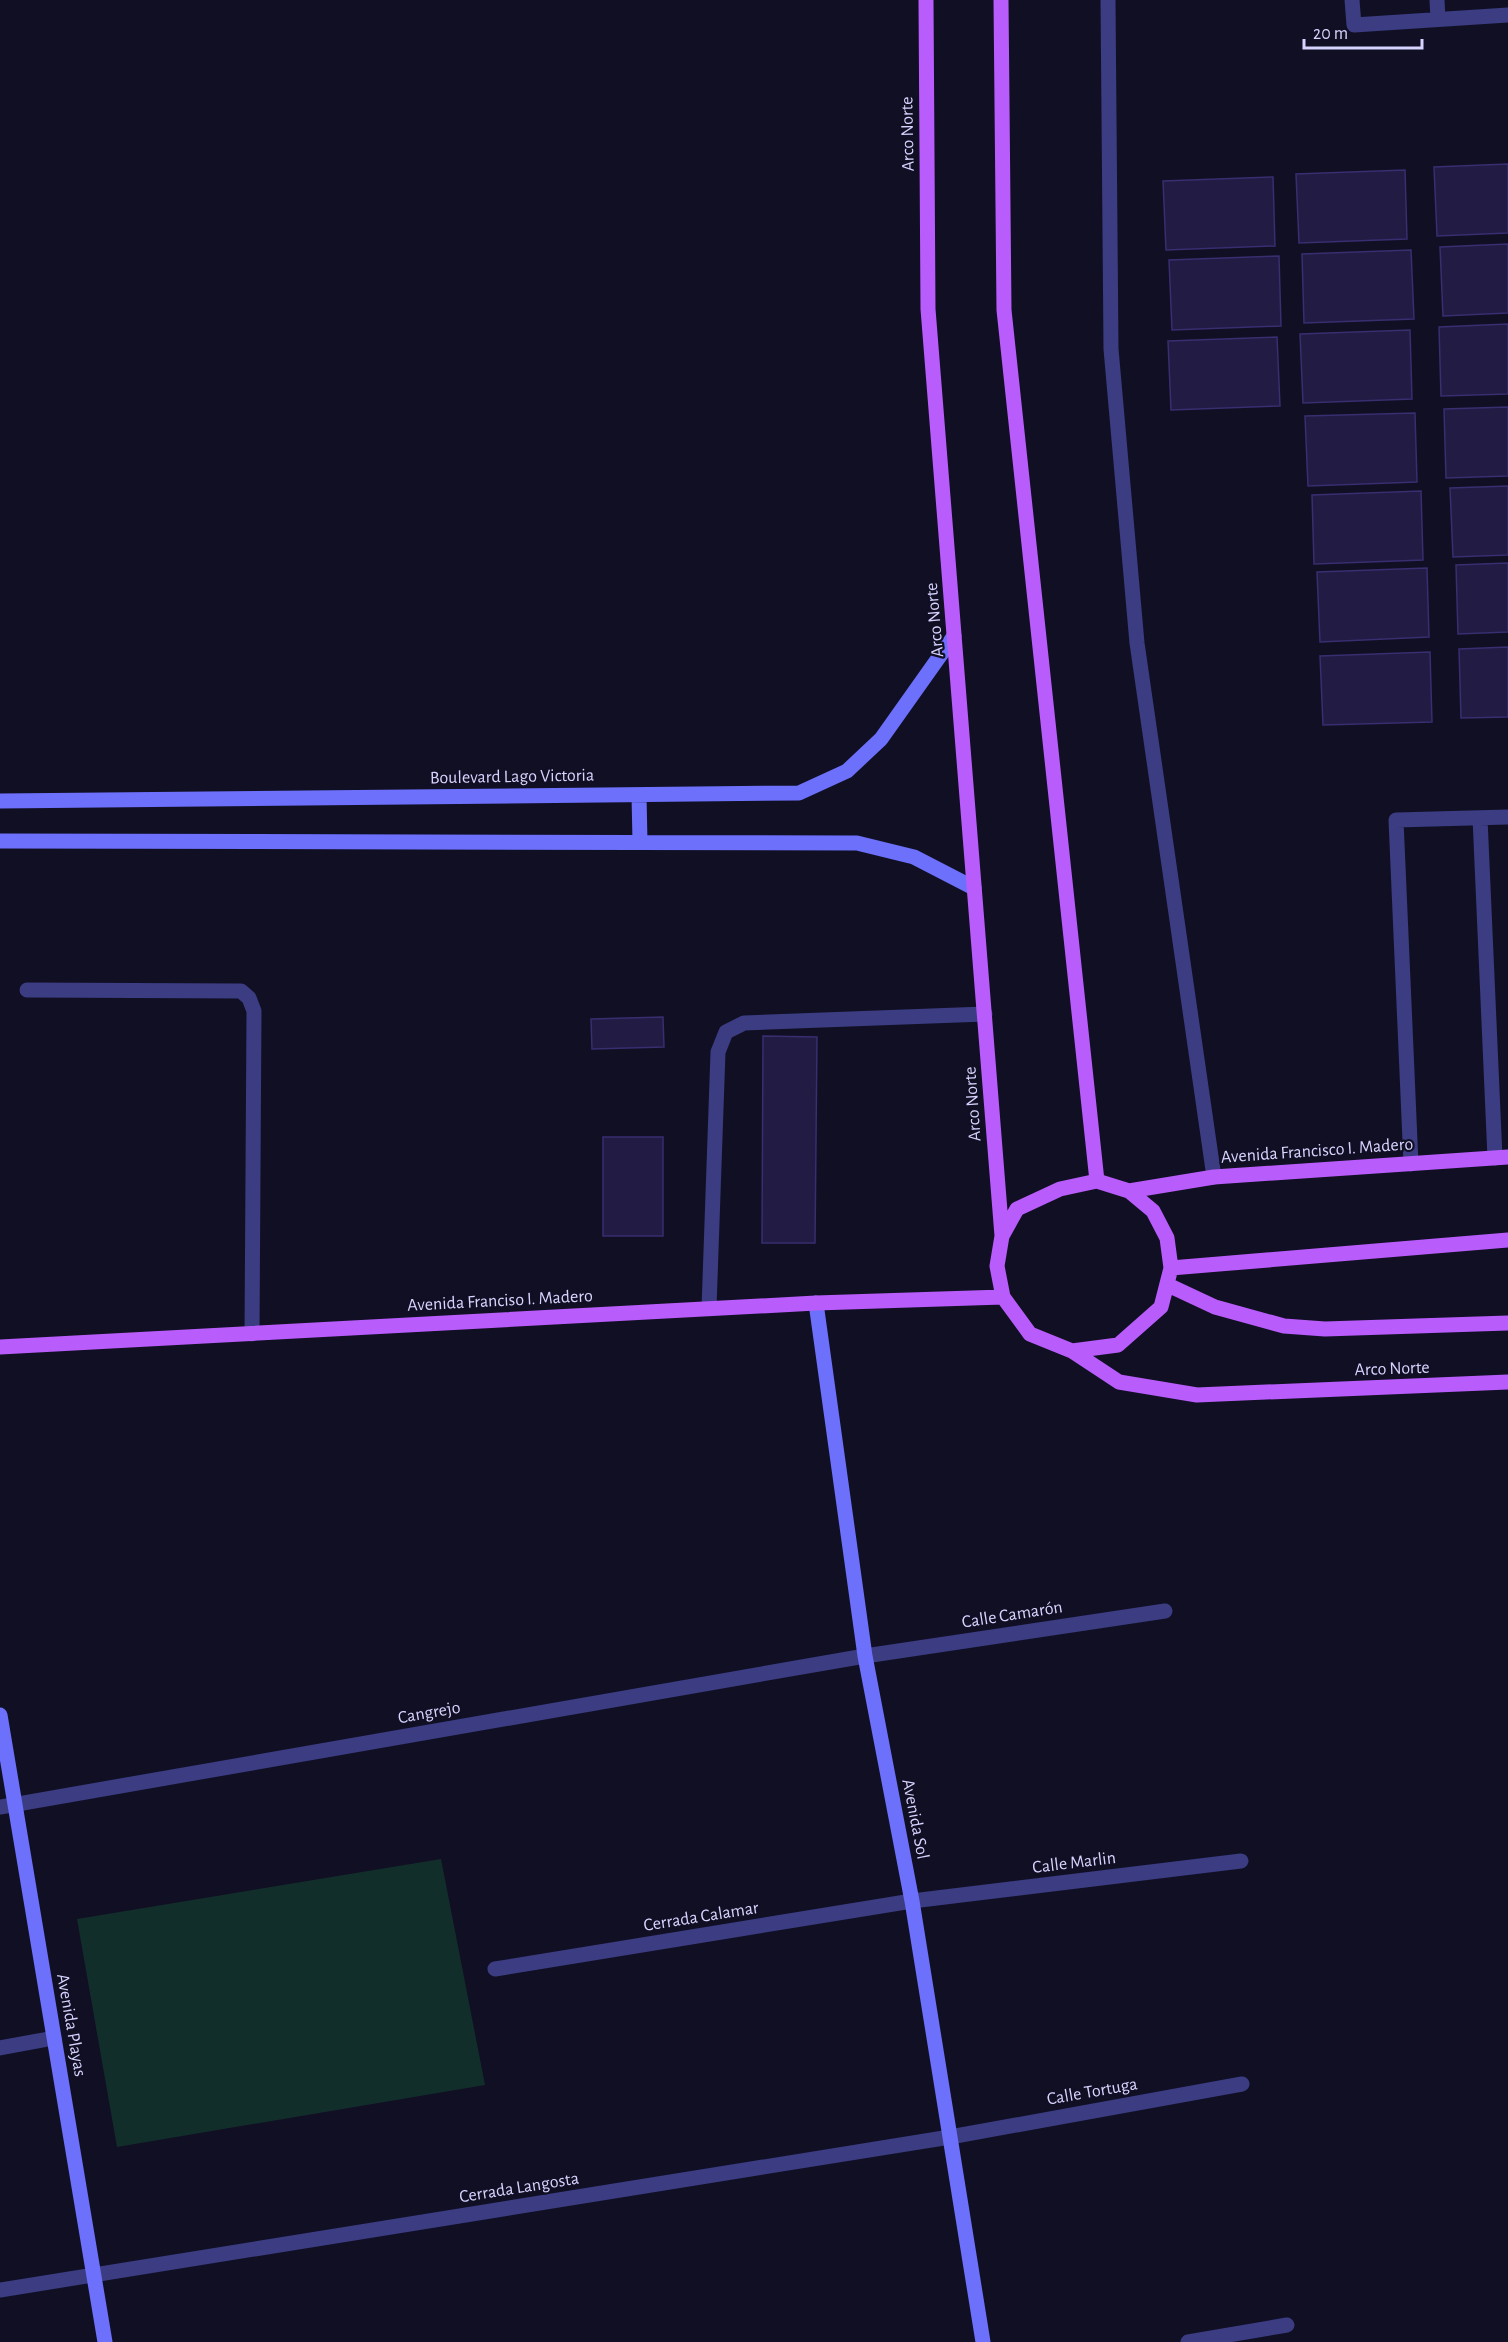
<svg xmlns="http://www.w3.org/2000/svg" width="1508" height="2342" font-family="'Alegreya Sans',sans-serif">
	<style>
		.green { fill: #122e2b }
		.building { fill: #221b44; stroke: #382e70; stroke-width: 1.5 }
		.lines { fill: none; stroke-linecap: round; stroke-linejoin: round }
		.lane { stroke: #3b3c82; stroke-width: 15 }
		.street { stroke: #3b3c82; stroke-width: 15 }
		.secondary { stroke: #6c70fb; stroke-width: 15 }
		.primary { stroke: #b85dfb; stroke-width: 15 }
		.labels { text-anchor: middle; stroke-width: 4.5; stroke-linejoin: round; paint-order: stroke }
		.street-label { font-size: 18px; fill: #d6d3fe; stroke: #110f24 }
	</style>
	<rect width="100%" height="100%" fill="#110f24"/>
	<path class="green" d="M 441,1859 L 485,2085 L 117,2147 L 77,1919 Z"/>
	<path class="building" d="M 1508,164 L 1508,233 L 1437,236 L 1434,167 Z
		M 1405,170 L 1407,239 L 1299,243 L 1296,174 Z
		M 1273,177 L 1275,246 L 1166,250 L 1163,181 Z
		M 1508,244 L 1508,313 L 1443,316 L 1440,247 Z
		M 1411,250 L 1414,319 L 1304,323 L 1302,254 Z
		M 1279,256 L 1281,326 L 1172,330 L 1169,260 Z
		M 1508,324 L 1508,394 L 1441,396 L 1439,327 Z
		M 1410,330 L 1412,399 L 1303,403 L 1300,334 Z
		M 1277,337 L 1280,406 L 1171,410 L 1168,341 Z
		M 1508,407 L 1508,476 L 1446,478 L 1444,409 Z
		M 1415,413 L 1417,482 L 1308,486 L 1305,416 Z
		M 1508,486 L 1508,555 L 1453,557 L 1450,488 Z
		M 1421,491 L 1423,560 L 1314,564 L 1312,495 Z
		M 1508,563 L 1508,632 L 1458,634 L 1456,565 Z
		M 1427,568 L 1429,637 L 1320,642 L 1317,572 Z
		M 1508,647 L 1508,717 L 1461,718 L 1459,649 Z
		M 1430,652 L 1432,722 L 1323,725 L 1320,656 Z
		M 663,1017 L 664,1047 L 592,1049 L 591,1019 Z
		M 763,1036 L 817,1037 L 815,1243 L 762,1243 Z
		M 603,1137 L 663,1137 L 663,1236 L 603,1236 Z"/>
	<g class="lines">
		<path class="lane" d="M 1352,0 L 1354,25 L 1508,15
			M 1437,0 L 1438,19
			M 1480,818 L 1495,1158
			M 1411,1164 L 1396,820 L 1508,817
			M 709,1308 L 718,1052 L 726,1032 L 744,1023 L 985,1014"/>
		<path class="street" d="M 1108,0 L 1111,349 L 1137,643 L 1214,1177
			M 27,990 L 241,991 L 249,998 L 254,1011 L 252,1334
			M 0,1807 L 865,1656 L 1165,1611
			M 495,1969 L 912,1901 L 1241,1861
			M 0,2048 L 54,2038
			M 0,2290 L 950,2137 L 1242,2084
			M 1188,2342 L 1287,2325"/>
		<path class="secondary" d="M 639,795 L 640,842
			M 0,801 L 799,793 L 847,771 L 881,739 L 954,636
			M 0,841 L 857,843 L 914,857 L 974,888
			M 816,1303 L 865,1656 L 912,1901 L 983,2342
			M 0,1715 L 105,2342"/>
		<path class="primary" d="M 926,0 L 928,309 L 1002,1236
			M 1001,0 L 1004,310 L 1097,1181
			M 1097,1181 L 1129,1191 L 1153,1211 L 1167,1238 L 1171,1268 L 1161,1307 L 1118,1345 L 1072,1351 L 1030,1334 L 1003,1297 L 997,1266 L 1002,1236 L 1017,1209 L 1060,1189 Z
			M 1129,1191 L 1214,1177 L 1508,1157
			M 1171,1268 L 1508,1240
			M 1168,1285 L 1215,1307 L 1284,1326 L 1325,1329 L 1508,1323
			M 0,1347 L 816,1303 L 1003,1297
			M 1072,1351 L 1119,1382 L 1197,1395 L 1508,1382"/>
	</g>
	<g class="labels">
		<g class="street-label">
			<text transform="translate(907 134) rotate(-91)" y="6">Arco Norte</text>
			<text transform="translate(934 620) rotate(-95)" y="6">Arco Norte</text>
			<text transform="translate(512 776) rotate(-1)" y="6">Boulevard Lago Victoria</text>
			<text transform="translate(972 1104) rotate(-94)" y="6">Arco Norte</text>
			<text transform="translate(1317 1150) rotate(-4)" y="6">Avenida Francisco I. Madero</text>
			<text transform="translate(500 1300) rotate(-3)" y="6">Avenida Franciso I. Madero</text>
			<text transform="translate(1392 1368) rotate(-2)" y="6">Arco Norte</text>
			<text transform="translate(1012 1614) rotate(-9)" y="6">Calle Camarón</text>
			<text transform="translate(429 1712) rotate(-10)" y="6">Cangrejo</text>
			<text transform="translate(916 1819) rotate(79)" y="6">Avenida Sol</text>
			<text transform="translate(1074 1862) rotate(-7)" y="6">Calle Marlin</text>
			<text transform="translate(701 1916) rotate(-9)" y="6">Cerrada Calamar</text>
			<text transform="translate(72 2025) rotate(80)" y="6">Avenida Playas</text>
			<text transform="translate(1092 2091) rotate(-10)" y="6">Calle Tortuga</text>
			<text transform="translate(519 2187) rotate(-9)" y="6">Cerrada Langosta</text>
		</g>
	</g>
	<path d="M1304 39v9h118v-9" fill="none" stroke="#d6d3fe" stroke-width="3"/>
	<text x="1313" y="39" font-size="18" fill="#d6d3fe" stroke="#110f24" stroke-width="4.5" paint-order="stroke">20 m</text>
</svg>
